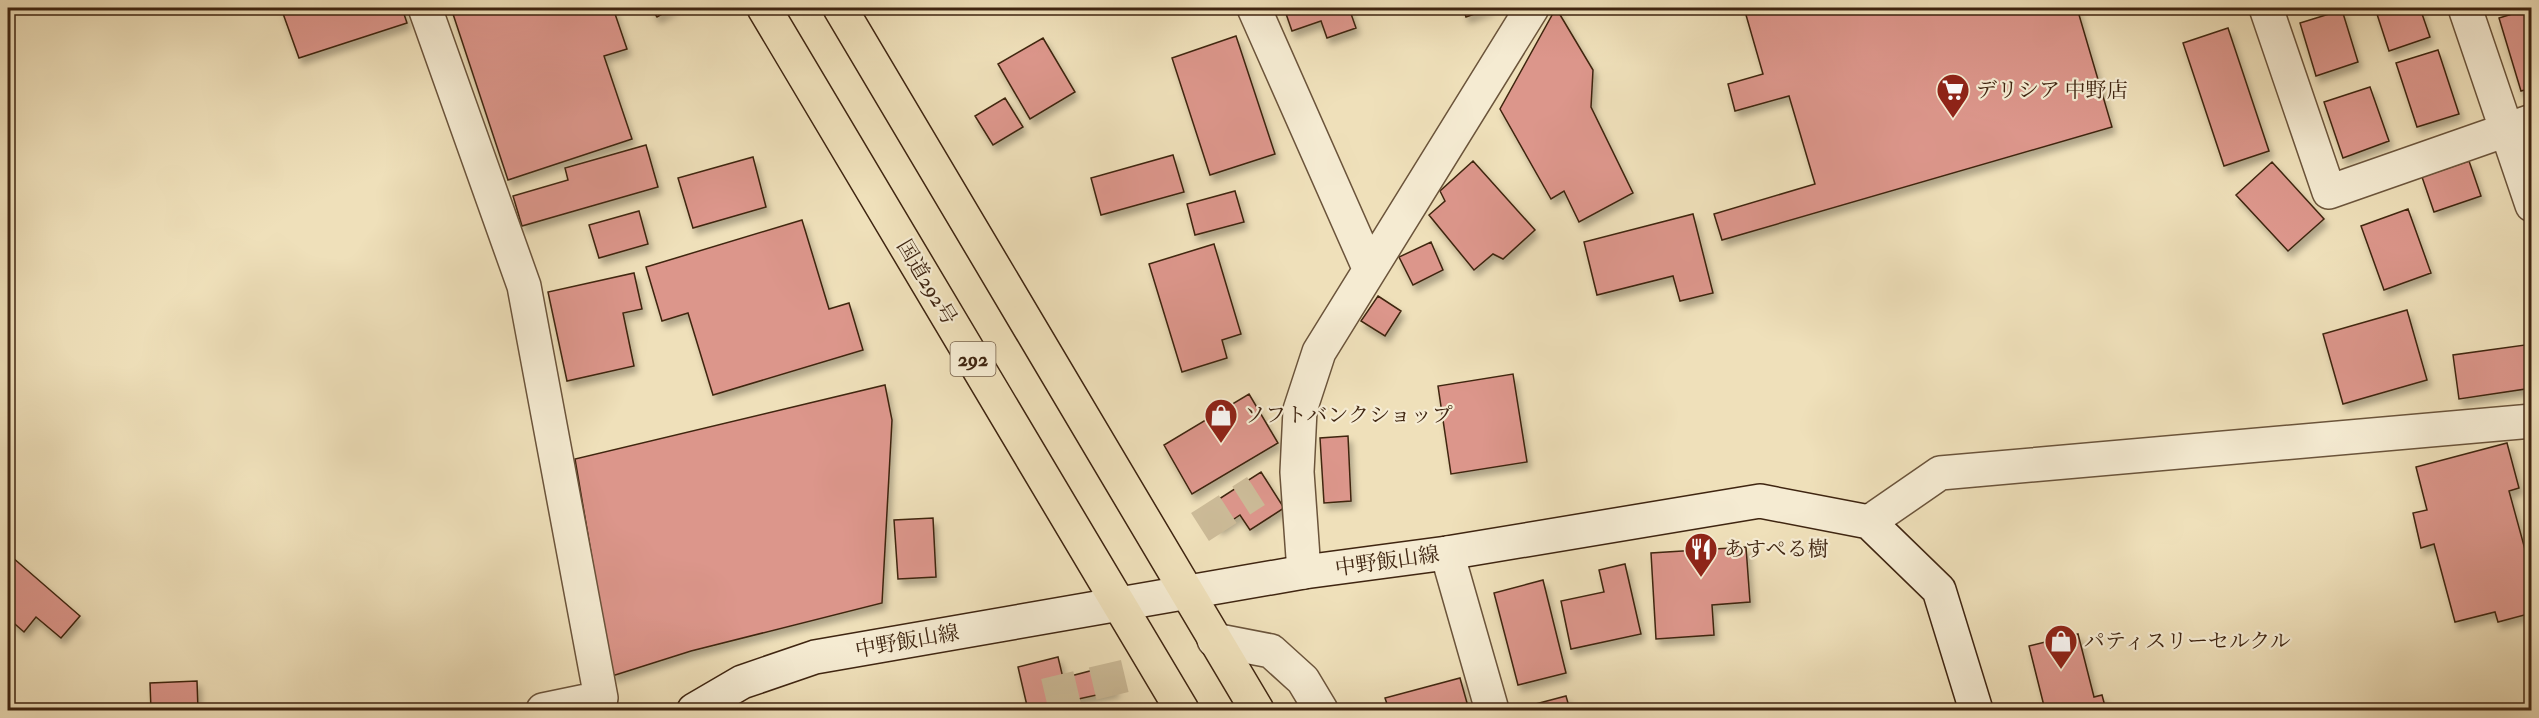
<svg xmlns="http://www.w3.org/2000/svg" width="2539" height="718" font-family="'IM FELL Double Pica','Noto Serif JP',serif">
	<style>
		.building { fill: #dc968b; stroke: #3f2511; stroke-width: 1.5; filter: url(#shadow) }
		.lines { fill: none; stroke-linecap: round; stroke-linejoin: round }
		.street-tunnel { stroke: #ccbb98; stroke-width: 33; stroke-dasharray: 33 16; stroke-linecap: butt }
		.street-casing { stroke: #6b543b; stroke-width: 36 }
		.secondary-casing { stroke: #3f2511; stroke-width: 36 }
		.highway-casing { stroke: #3f2511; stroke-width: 36 }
		.street { stroke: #f5ebd2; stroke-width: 33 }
		.secondary { stroke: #f5ebd2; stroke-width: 33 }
		.highway { stroke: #efe0ba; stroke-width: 33 }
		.labels { text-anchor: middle; stroke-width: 4.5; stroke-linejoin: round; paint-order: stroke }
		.shield { fill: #f5ebd2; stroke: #76604b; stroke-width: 1.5 }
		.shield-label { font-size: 20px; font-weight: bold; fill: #3f2511 }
		.poi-label { font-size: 21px; fill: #3f2511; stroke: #f5ebd2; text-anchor: start }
		.street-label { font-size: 21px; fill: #3f2511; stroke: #f5ebd2 }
	</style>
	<defs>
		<filter id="shadow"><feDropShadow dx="3.5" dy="6" stdDeviation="3" flood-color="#0004"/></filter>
	</defs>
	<rect width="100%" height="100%" fill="#efe0ba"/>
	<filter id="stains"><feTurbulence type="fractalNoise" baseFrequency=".00333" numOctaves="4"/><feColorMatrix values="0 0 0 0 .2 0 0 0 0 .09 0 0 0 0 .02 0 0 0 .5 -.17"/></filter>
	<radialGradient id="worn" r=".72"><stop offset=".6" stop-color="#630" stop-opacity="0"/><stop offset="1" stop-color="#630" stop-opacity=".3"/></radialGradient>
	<path class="building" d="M 281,8 L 402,8 L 407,23 L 299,58 Z
		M 451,8 L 613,8 L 627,49 L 604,56 L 632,139 L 508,180 Z
		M 651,8 L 673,8 L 657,17 Z
		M 1284,8 L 1349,8 L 1356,28 L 1327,38 L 1321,21 L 1292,31 Z
		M 1463,8 L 1491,8 L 1466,17 Z
		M 1556,8 L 1593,70 L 1591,107 L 1633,193 L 1579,222 L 1564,191 L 1551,199 L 1500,109 Z
		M 1744,8 L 2077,8 L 2112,127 L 1722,240 L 1714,214 L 1815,184 L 1789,96 L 1735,111 L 1728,84 L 1763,74 Z
		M 2375,8 L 2420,8 L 2430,37 L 2389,51 Z
		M 2532,8 L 2532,88 L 2521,91 L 2499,18 Z
		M 2342,10 L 2358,62 L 2316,76 L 2300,23 Z
		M 2228,28 L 2269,151 L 2224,166 L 2183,43 Z
		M 1236,36 L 1275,154 L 1210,175 L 1172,58 Z
		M 1043,38 L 1075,92 L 1030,119 L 998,64 Z
		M 2438,50 L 2459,114 L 2417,127 L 2396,63 Z
		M 2370,87 L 2389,141 L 2343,158 L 2324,102 Z
		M 1005,98 L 1023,127 L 993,145 L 975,116 Z
		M 646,145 L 658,187 L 522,226 L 513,196 L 568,180 L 565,168 Z
		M 1173,155 L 1184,192 L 1101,215 L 1091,178 Z
		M 753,157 L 766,207 L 693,228 L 678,178 Z
		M 1473,161 L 1535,230 L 1503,259 L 1493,254 L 1474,270 L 1429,215 L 1445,201 L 1440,191 Z
		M 2469,161 L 2481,196 L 2434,212 L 2422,177 Z
		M 2272,162 L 2324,219 L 2288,251 L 2236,195 Z
		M 1235,191 L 1244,222 L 1195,235 L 1187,204 Z
		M 2408,209 L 2431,273 L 2384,290 L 2361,226 Z
		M 639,211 L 648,244 L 599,258 L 589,225 Z
		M 1693,214 L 1713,293 L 1680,301 L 1673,276 L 1597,295 L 1584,242 Z
		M 802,220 L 829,309 L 849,303 L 863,350 L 713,395 L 688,313 L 662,321 L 646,267 Z
		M 1431,242 L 1443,270 L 1413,285 L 1399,257 Z
		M 1214,244 L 1241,334 L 1222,340 L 1227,358 L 1182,372 L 1149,264 Z
		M 634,273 L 642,309 L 623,313 L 634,366 L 567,381 L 548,292 Z
		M 1378,296 L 1401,311 L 1385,336 L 1361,321 Z
		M 2407,310 L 2427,380 L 2343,404 L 2323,334 Z
		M 2532,344 L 2532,388 L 2459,399 L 2453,355 Z
		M 1513,374 L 1527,462 L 1451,474 L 1438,386 Z
		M 885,385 L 892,420 L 882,603 L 691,651 L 612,676 L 575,459 Z
		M 1249,394 L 1278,443 L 1192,494 L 1164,445 Z
		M 1348,436 L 1351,501 L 1324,503 L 1320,438 Z
		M 2507,443 L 2519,488 L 2509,491 L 2532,575 L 2532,613 L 2498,622 L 2495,612 L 2455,622 L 2434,544 L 2421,548 L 2413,513 L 2427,510 L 2416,467 Z
		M 1261,472 L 1284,508 L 1250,530 L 1240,515 L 1219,529 L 1205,508 Z
		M 933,518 L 936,577 L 898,579 L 894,520 Z
		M 1746,547 L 1750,602 L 1712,605 L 1714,635 L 1656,639 L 1651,553 Z
		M 12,557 L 80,616 L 61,638 L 36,617 L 24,632 L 8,618 L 8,562 Z
		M 1625,564 L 1641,634 L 1571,649 L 1561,601 L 1604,592 L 1599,570 Z
		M 1543,580 L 1566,673 L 1518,685 L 1494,593 Z
		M 2078,634 L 2094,697 L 2102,695 L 2106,710 L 2045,710 L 2029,646 Z
		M 1058,657 L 1063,678 L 1109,666 L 1115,691 L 1028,710 L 1018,667 Z
		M 1460,678 L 1469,710 L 1389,710 L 1385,698 Z
		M 197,681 L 198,710 L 151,710 L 150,683 Z
		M 1566,696 L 1570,710 L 1525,710 L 1524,707 Z"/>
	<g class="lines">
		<path class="street-tunnel" d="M 1200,527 L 1256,491
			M 1045,695 L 1125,676"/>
		<defs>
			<path id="street" d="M 425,8 L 524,286 L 601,698 L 543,710
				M 1254,8 L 1369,268
				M 2266,8 L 2329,192 L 2532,121
				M 2465,8 L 2532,205
				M 1869,522 L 1940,473 L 2532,421
				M 1447,553 L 1492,710
				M 1304,572 L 1297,472 L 1300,410 L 1319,352 L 1532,8
				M 1214,640 L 1271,651 L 1303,680 L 1321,710"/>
			<path id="secondary" d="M 694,710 L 742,682 L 815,657 L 1304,572 L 1447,553 L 1760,501 L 1869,522 L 1939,590 L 1976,710"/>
			<path id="highway" d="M 764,8 L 1182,710
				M 840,8 L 1257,710"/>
		</defs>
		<use href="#street" class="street-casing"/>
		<use href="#secondary" class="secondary-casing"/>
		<use href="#highway" class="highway-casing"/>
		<use href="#street" class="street"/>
		<use href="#secondary" class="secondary"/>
		<use href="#highway" class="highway"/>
	</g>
	<defs>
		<symbol id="supermarket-pin" viewBox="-11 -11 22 30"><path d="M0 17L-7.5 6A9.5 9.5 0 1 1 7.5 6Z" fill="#8f2418" stroke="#f5ebd2"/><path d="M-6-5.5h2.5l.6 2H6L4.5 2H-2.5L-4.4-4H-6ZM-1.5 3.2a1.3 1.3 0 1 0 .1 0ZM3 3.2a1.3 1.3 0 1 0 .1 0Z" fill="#fff"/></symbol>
		<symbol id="shop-pin" viewBox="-11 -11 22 30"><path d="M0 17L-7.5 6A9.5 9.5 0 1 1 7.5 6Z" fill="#8f2418" stroke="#f5ebd2"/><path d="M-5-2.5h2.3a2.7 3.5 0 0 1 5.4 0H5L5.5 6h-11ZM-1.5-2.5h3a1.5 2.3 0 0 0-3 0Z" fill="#fff"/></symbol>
		<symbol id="restaurant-pin" viewBox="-11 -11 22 30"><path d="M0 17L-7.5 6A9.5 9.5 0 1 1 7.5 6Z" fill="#8f2418" stroke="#f5ebd2"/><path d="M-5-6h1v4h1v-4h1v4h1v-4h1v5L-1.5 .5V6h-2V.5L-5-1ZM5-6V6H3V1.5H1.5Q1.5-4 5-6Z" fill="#fff"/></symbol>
	</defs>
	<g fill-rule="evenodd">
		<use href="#supermarket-pin" x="1934" y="71" width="38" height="52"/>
		<use href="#shop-pin" x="1202" y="396" width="38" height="52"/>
		<use href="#restaurant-pin" x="1682" y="530" width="38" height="52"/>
		<use href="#shop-pin" x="2042" y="622" width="38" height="52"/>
	</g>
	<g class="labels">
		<rect class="shield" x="950.5" y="342" width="45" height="34" rx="4.5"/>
		<g class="shield-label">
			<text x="973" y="366">292</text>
		</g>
		<g class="poi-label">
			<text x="1976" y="97">デリシア 中野店</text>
			<text x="1244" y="422">ソフトバンクショップ</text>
			<text x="1724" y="556">あすぺる樹</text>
			<text x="2084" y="648">パティスリーセルクル</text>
		</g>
		<g class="street-label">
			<text transform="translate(927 282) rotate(59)" y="7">国道292号</text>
			<text transform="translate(1387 561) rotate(-8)" y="7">中野飯山線</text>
			<text transform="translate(907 641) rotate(-10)" y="7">中野飯山線</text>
		</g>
	</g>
	<rect width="2539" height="718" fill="none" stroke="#efe0ba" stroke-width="30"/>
	<rect x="9" y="9" width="2521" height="700" fill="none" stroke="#3f2511" stroke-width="3"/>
	<rect x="15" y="15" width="2509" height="688" fill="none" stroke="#3f2511" stroke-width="1.5"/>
	<rect width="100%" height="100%" filter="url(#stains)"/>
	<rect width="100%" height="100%" fill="url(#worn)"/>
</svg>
